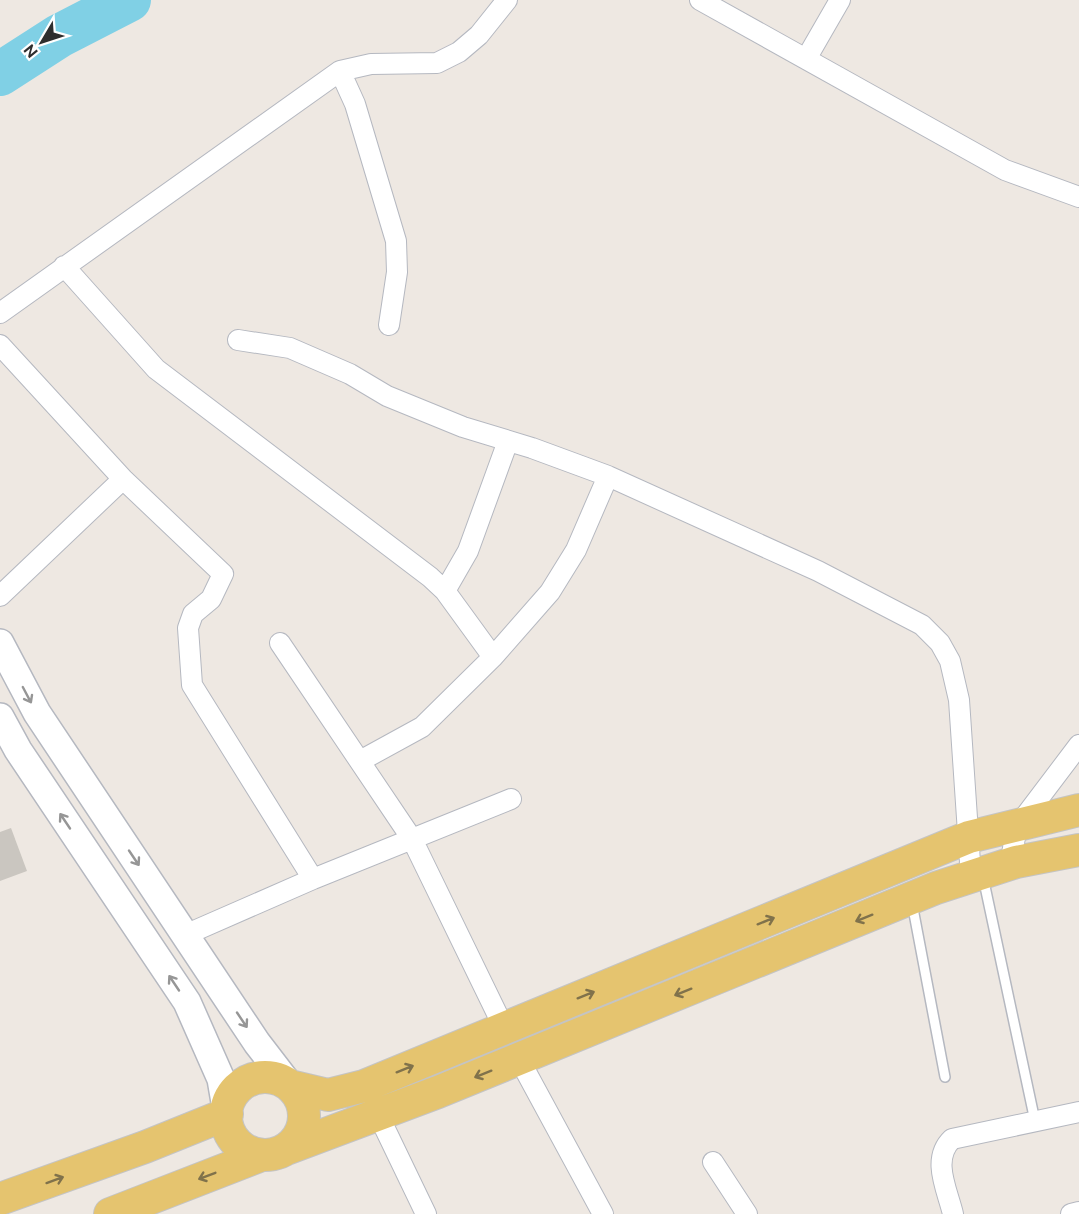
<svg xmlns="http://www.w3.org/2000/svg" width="1079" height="1214" font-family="Ubuntu,sans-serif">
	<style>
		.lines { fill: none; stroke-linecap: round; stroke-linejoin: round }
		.river { stroke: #80d0e5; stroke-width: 44 }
		.building { fill: #cac6c0 }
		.lane-casing { stroke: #b5b8c0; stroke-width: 12 }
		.street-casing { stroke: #b5b8c0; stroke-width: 22 }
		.secondary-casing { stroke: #b5b8c0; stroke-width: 30 }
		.primary-casing { stroke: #c4c4c4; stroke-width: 34 }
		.lane { stroke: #fff; stroke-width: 9 }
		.street { stroke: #fff; stroke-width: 20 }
		.secondary { stroke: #fff; stroke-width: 27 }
		.primary { stroke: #e5c46f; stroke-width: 32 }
		.oneway { stroke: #969696 }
		.oneway2 { stroke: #80724b }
	</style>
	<rect width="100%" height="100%" fill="#eee8e2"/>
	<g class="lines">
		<path class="river" d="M 0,74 L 59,36 L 129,0"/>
	</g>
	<path class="building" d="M 11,828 L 27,871 L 0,881 L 0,832 Z"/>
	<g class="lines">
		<defs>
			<path id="lane" d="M 983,877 L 1035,1121
				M 912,903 L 945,1077"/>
			<path id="street" d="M 700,0 L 1005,170 L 1079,197
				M 806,59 L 840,0
				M 340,71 L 355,104 L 396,241 L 397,272 L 389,325
				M 64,266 L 156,369 L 430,577 L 445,591 L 493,657
				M 0,313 L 340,71 L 371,64 L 437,63 L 459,52 L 479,35 L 507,0
				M 238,340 L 290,348 L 350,374 L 387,396 L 463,427 L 532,448 L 608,476 L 818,571 L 922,625 L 940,643 L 950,661 L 959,700 L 971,877
				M 0,345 L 123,479 L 223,574 L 211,599 L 193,614 L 188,628 L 192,685 L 313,879
				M 445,591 L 468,551 L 508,441
				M 0,596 L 123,479
				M 280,643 L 412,839 L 504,1028
				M 360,761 L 422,727 L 493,657 L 550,592 L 576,550 L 608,476
				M 1010,864 L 1017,827 L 1079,745
				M 185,935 L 313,879 L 511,799
				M 519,1059 L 603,1214
				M 374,1106 L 426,1214
				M 713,1162 L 747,1214
				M 953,1214 C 947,1189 931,1159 952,1139 L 1079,1112
				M 1071,1214 L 1079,1212"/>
			<path id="secondary" d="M 0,643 L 37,713 L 257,1043 L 290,1086
				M 0,717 L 18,750 L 187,1002 L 221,1079 L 227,1114"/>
			<path id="primary" d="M226 1116a39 39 0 1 1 78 0a39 39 0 1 1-78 0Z
				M 290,1086 L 328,1095 L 364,1086 L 969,837 L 1079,810
				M 286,1149 L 438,1092 L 936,888 L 1016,862 L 1079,850
				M 0,1199 L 145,1147 L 227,1114
				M 110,1214 L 262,1155"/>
		</defs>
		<use href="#lane" class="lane-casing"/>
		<use href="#street" class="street-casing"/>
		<use href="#secondary" class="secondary-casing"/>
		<use href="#primary" class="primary-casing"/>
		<use href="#lane" class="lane"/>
		<use href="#street" class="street"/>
		<use href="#secondary" class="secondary"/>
		<use href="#primary" class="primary"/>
	</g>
	<defs><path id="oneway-shaft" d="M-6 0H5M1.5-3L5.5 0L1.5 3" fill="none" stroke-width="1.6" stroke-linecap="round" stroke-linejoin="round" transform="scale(1.5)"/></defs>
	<g class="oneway">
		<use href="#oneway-shaft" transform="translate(27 695) rotate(62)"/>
		<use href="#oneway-shaft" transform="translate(65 821) rotate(-124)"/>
		<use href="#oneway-shaft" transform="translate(134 858) rotate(56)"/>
		<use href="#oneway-shaft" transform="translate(174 983) rotate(-124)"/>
		<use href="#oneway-shaft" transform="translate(242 1020) rotate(56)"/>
	</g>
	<g class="oneway2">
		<use href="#oneway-shaft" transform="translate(864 918) rotate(158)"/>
		<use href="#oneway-shaft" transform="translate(766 921) rotate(-22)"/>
		<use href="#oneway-shaft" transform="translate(683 992) rotate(158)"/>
		<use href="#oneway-shaft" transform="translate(586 995) rotate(-22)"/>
		<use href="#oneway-shaft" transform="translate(405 1069) rotate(-22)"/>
		<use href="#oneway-shaft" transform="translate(483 1074) rotate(158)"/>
		<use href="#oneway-shaft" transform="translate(207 1176) rotate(159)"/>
		<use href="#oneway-shaft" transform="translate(55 1180) rotate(-20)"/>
	</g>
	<g transform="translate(42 42) rotate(231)" stroke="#ffffff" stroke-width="4.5" paint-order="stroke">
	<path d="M0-4.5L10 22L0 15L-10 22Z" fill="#2e2e2e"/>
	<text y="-9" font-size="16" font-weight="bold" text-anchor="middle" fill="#2e2e2e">N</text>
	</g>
</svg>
